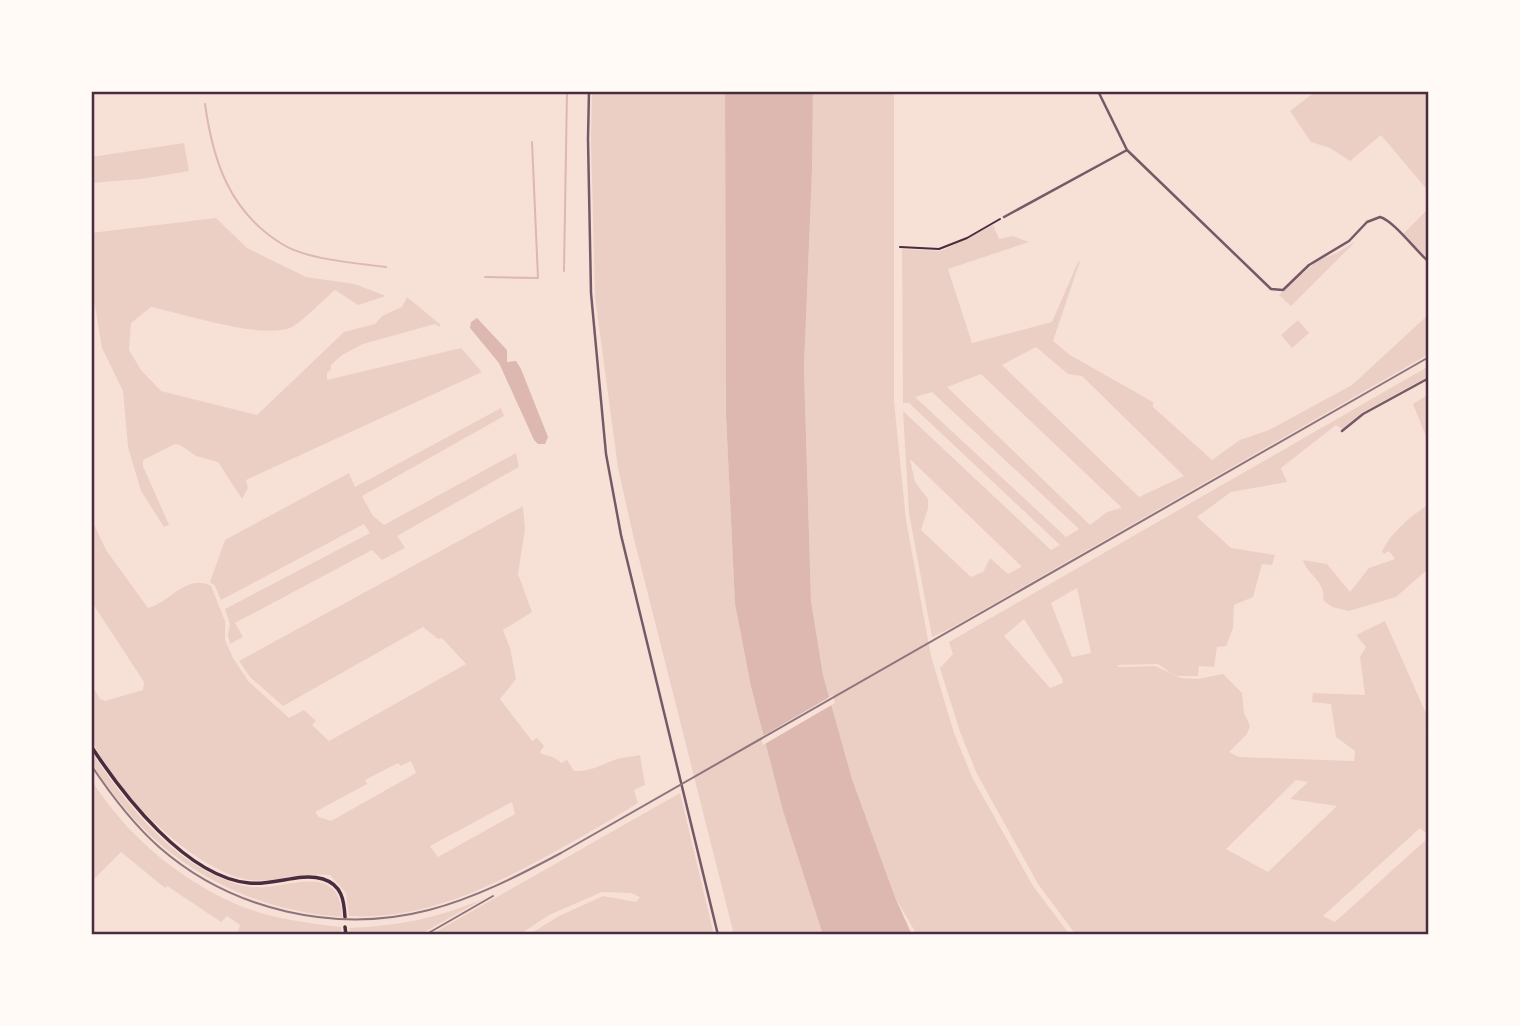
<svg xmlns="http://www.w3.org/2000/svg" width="1520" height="1026" font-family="Lora,serif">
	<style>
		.green { fill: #ebcfc5; fill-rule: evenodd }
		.water { fill: #dcb8b0 }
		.pier { fill: #f7e1d7 }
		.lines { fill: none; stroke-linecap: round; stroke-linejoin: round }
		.stream { stroke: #dcb8b0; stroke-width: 2 }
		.path { stroke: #4a2c40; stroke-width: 2 }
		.minor { stroke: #755966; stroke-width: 2.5 }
		.secondary { stroke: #4a2c40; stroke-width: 3.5 }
		.rail { stroke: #8f747c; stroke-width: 2 }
		.neatline { fill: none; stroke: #4a2c40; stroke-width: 2.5 }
	</style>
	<rect width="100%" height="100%" fill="#f7e1d7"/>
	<path class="green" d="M 592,91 L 725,91 L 726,415 L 735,604 L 751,687 L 783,811 L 823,935 L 734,935 L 633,535 L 618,468 L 595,297 L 591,140 Z
		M 813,91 L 894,91 L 894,401 L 906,520 L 931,656 L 954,733 L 972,777 L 1033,886 L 1070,935 L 917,935 L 895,897 L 852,779 L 823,675 L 811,601 L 804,367 L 812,171 Z
		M 1316,91 L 1429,91 L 1429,192 L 1381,135 L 1350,161 L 1330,148 L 1311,142 L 1290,111 Z
		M 184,143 L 189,171 L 141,179 L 91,183 L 91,157 Z
		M 1429,208 L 1429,259 L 1402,235 Z
		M 216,218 L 247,248 L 306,277 L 355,284 L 386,296 L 358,305 L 335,290 C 325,298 299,325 290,328 C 260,339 184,314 151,307 L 131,323 L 129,350 L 141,370 L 161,391 L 257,415 L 344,332 L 375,324 L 382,316 L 402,307 L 407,297 L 441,325 L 439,327 L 435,324 L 363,344 L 342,355 L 331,365 L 331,369 L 327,373 L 327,380 L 461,348 L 482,372 L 246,480 L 248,488 L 242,499 L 218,462 L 196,456 L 180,445 L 175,444 L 143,460 L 143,466 L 169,525 L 164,527 L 141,491 L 128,447 L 123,391 L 102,348 L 91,282 L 91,233 Z
		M 993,225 L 999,239 L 1013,236 L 1029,242 L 948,269 L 972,343 L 1052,322 L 1078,262 L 1080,261 L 1053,341 L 1070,355 L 1153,402 L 1153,407 L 1212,460 L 1240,440 L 1269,430 L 1352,385 L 1429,314 L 1429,354 L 953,627 L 932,637 L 909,513 L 903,411 L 1051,550 L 1060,545 L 909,403 L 903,403 L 902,249 L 941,251 ZM 1036,347 L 1068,374 L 1082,376 L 1184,476 L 1139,497 L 1002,365 ZM 981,374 L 1121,507 L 1121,508 L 1107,512 L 1090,525 L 947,387 ZM 932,392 L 1079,529 L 1066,537 L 915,397 ZM 910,459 L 1021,566 L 1021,567 L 1008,574 L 990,558 L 983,572 L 971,577 L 921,530 L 928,508 L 928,499 L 915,482 Z
		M 1356,241 L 1291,306 L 1279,295 L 1318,260 L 1337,253 Z
		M 1298,320 L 1309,333 L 1292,348 L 1281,335 Z
		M 1429,366 L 1429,376 L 1361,413 L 1342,429 L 1336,425 L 1281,468 L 1287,482 L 1231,492 L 1197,517 L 1231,548 L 1275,555 L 1272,565 L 1262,564 L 1253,597 L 1234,605 L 1233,628 L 1226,646 L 1217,647 L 1214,667 L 1199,666 L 1198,676 L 1175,676 L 1158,664 L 1117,665 L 1119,667 L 1155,666 L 1181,678 L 1198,679 L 1223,674 L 1242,693 L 1244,713 L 1250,726 L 1247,734 L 1229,752 L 1239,757 L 1354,761 L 1355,751 L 1336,737 L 1331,704 L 1312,702 L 1313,693 L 1365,695 L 1360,657 L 1366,647 L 1356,635 L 1385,621 L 1429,720 L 1429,731 L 1425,735 L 1429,740 L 1429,836 L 1420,828 L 1323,916 L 1335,922 L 1429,837 L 1429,935 L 1076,935 L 1038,884 L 977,774 L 960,732 L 940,668 L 953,654 L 949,642 ZM 1077,588 L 1091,653 L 1072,657 L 1051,603 ZM 1024,619 L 1062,678 L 1063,683 L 1050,688 L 1004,636 ZM 1296,780 L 1308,782 L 1290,799 L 1337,806 L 1268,872 L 1226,849 Z
		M 1429,394 L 1429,444 L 1413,404 Z
		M 501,408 L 504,416 L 362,496 L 373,516 L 384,525 L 516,453 L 519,467 L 397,536 L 405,548 L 382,560 L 372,550 L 235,623 L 243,637 L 230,644 L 228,635 L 230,624 L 225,609 L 370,533 L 364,524 L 221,600 L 215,586 L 210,582 L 225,540 L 349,473 L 355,487 Z
		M 1429,504 L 1429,568 L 1396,597 L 1349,611 L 1332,607 L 1323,600 C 1326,581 1308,576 1303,560 L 1327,564 L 1350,592 L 1369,568 L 1395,559 L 1389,551 L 1384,554 L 1382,551 C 1394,529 1409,518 1429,504 Z
		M 523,506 L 525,529 L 518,574 L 532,612 L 503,630 L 510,648 L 516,679 L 500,699 L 532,741 L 537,738 L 544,746 L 540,752 C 543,756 552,754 561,763 L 567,760 L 574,771 C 591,772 602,764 617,759 C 625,757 632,757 640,755 L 645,785 L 634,790 L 638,803 C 605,824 571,843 536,862 C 477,893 417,920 349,916 L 346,893 L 330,875 C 303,872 277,883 250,880 C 195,872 115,792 93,742 C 87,731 91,698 91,684 L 100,699 L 105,701 L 143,690 L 144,682 L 91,601 L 91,518 L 106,550 L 148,608 C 171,602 186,573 211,586 L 225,621 L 225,640 L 233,658 L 248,681 L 289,718 L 304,710 L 316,721 L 312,725 L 329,741 L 466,664 L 442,638 L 438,639 L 423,627 L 283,706 L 250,677 L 239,661 ZM 411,761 L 416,773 L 331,821 L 319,817 L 315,812 L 367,784 L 365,780 L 398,763 L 401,766 ZM 512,802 L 515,814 L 438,857 L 430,846 Z
		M 91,751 C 125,802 168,859 228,881 C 240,886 252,888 265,887 C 298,884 341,866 342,917 C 253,911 170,869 116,797 C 105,783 91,769 91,751 Z
		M 91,779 C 125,834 177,878 236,904 C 269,918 306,923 341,927 L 341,935 L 237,935 L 240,925 L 227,916 L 221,922 L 167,886 L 165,888 L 121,852 L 91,882 Z
		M 680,793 L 714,935 L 528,935 L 559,916 L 603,896 L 636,902 L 640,897 L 631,893 L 602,892 L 549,915 L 519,935 L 430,935 Z
		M 483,899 L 419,935 L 350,935 L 349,928 C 397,926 439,918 483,899 Z"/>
	<path class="water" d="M 725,91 L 813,91 L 812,171 L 804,367 L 811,601 L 823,675 L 852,779 L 895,897 L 912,935 L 823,935 L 783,811 L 751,687 L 735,604 L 726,415 Z
		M 477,318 L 507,350 L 507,362 L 516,361 L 521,369 L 548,437 L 545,444 L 538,444 L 534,440 L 499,363 L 470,328 L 471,322 Z"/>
	<path class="pier" d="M 833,695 L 835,703 L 763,745 L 761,737 Z"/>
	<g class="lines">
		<path class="stream" d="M 205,104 C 213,162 230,212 282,244 C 307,260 357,263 386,267
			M 564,271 L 567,91
			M 485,277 L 538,278 L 532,142"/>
		<path class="path" d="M 900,247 L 939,249 L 967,238 L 1000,219"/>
		<path class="minor" d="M 589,91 L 588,139 L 591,293 L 606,454 L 621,535 L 718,935
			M 1098,91 L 1127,150 L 1271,289 L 1283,290 L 1309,265 L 1349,241 L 1367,222 L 1380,217 C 1394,221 1415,250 1429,262
			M 1004,217 L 1127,150
			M 1342,431 L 1363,414 L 1429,378"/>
		<path class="secondary" d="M 91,746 C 123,795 186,877 249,883 C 273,886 300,872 323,879 C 342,885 344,900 345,917
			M 345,927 L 346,935"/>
		<path class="rail" d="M 91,765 C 111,795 132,823 159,847 C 232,911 336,934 429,910 C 475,898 518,876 561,853 L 1429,357
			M 425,935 L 493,896"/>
	</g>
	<rect width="1520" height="1026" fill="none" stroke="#fffaf5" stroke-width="186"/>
	<rect x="93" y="93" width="1334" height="840" class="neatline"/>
</svg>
